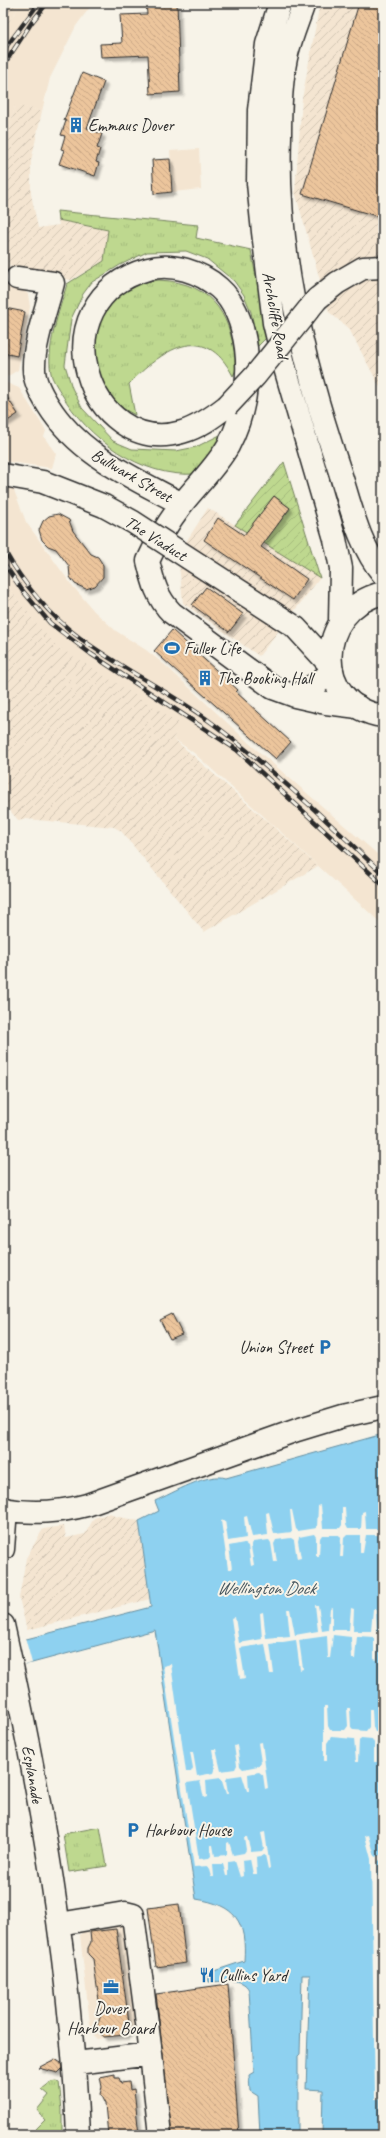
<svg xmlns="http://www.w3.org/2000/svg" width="386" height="2138" font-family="Caveat,sans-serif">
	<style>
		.built { fill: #f4e5d1 }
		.industrial { fill: url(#industrial-furrows) }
		.grass { fill: url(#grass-tufts); stroke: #74825d }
		.garden { fill: url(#garden-furrows); stroke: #74825d; fill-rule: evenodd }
		.water { fill: #8ed1f0; stroke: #668fa1 }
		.pier { fill: #f7f3e8 }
		.building { fill: url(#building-back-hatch); stroke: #2b2b2b; filter: url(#shadow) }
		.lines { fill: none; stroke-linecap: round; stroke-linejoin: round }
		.minor-casing { stroke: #2b2b2b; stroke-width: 25 }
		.highway-casing { stroke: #2b2b2b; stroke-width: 25 }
		.minor { stroke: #f7f3e8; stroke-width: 22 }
		.highway { stroke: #f7f3e8; stroke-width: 22 }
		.rail-casing { stroke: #2b2b2b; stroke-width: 4.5 }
		.rail { stroke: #f7f3e8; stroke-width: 3; stroke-dasharray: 9; stroke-linecap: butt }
		.minor-bridge-casing { stroke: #2b2b2b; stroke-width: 25; stroke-linecap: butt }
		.highway-bridge-casing { stroke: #2b2b2b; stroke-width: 25; stroke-linecap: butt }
		.minor-bridge { stroke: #f7f3e8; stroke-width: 22 }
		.highway-bridge { stroke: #f7f3e8; stroke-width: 22 }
		.labels { text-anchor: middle; stroke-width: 4; stroke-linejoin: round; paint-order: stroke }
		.poi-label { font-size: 17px; fill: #2b2b2b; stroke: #f7f3e8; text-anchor: start }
		.street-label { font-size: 17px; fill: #2b2b2b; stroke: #f7f3e8 }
		.water-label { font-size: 18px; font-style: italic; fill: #44545c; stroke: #f7f3e8 }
	</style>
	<defs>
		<pattern id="industrial-furrows" width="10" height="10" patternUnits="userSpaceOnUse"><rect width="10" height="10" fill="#f4e5d1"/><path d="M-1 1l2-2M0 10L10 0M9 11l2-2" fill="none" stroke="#d1c5b4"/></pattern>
		<pattern id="grass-tufts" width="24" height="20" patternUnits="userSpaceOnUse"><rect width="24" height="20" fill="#bed88f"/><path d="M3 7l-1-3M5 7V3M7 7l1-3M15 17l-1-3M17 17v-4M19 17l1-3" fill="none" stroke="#a3ba7c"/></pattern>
		<pattern id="garden-furrows" width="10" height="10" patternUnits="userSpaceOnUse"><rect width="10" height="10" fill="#bed88f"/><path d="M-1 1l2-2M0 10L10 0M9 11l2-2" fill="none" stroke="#a3ba7c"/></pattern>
		<pattern id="building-back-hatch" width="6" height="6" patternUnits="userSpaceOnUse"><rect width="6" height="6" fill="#ecc59c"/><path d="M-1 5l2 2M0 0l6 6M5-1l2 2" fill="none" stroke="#cba987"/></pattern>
		<filter id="shadow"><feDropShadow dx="3.5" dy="3.5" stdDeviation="1" flood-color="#0004"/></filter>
	</defs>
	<rect width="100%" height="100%" fill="#f7f3e8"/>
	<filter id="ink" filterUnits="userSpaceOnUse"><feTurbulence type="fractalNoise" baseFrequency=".025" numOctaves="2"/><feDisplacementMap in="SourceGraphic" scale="8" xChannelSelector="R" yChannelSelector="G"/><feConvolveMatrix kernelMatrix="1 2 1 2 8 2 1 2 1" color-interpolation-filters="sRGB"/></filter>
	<g filter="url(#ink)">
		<path class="built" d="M 21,3 L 93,3 L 76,26 L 50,78 L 42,111 L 15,106 L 3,162 L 3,31 Z
			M 199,149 L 201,189 L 173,192 L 170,151 Z
			M 3,254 L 23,290 L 28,294 L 30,307 L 18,370 L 5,378 L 7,383 L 19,388 L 46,431 L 44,437 L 56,454 L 52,468 L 3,461 L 26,522 L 71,584 L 94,611 L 116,631 L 146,650 L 166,666 L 249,743 L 383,859 L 383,925 L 194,753 L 173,738 L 180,724 L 71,658 L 44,634 L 3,581 Z
			M 122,1926 L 125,1928 L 137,2026 L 131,2034 L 97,2039 L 91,2033 L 80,1935 L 83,1931 Z"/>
		<path class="industrial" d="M 3,3 L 21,3 L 3,31 Z
			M 320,3 L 383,3 L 383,393 L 349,329 L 329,312 L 295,192 L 302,99 Z
			M 15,105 L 42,111 L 31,161 L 31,194 L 38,228 L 59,225 L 58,220 L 108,230 L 104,261 L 71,280 L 13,270 L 3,254 L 3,162 Z
			M 208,508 L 320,578 L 259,656 L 183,603 L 178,554 Z
			M 3,581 L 44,633 L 60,648 L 181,724 L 173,738 L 318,866 L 204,932 L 121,831 L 114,827 L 26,819 L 19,821 L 3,803 Z
			M 110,1513 L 115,1516 L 139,1521 L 150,1599 L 27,1630 L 19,1598 L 26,1558 L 43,1529 L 64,1526 L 66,1538 L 85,1534 L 94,1518 Z"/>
		<path class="grass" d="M 57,211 L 198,225 L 196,238 L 251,250 L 267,337 L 258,346 L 251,312 L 244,295 L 234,281 L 207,259 L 186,251 L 147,252 L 120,265 L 92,282 L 83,294 L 71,319 L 65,365 L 72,388 L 82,408 L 113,441 L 132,449 L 176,451 L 196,447 L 224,433 L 195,474 C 141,478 87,438 61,393 C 58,388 54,382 52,377 C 44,351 60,309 67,284 L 104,261 L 108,230 L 58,220 Z
			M 159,280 C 216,283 233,319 236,370 L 233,376 C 204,319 161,351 129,384 L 135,415 L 124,409 L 108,395 L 93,364 L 96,325 L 115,297 L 145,282 Z
			M 100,1827 L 107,1866 L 69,1872 L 63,1834 Z
			M 57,2081 L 59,2082 L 62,2110 L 62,2135 L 38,2135 L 34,2131 L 45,2120 L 37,2110 L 49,2095 L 42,2089 L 51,2082 Z"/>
		<path class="garden" d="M 284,462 L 320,578 L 235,525 ZM 274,496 L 290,508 L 267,539 L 251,527 Z"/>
		<path class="water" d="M 383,1434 L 383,1865 L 379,1875 L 381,2041 L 379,2135 L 322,2135 L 323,2090 L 306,2089 L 310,1975 L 302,1975 L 300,2054 L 298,2056 L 298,2135 L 260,2135 L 258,2096 L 250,2091 L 249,2075 L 254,2072 L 249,1990 C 242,1976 224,1982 209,1982 L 208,1973 L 244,1961 C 247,1921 235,1905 196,1899 L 155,1630 L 32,1663 L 3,1669 L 3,1645 L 151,1607 L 139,1521 L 159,1511 L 155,1501 C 173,1493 208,1472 226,1478 Z"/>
		<path class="pier" d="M 321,1505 L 323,1528 L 340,1528 L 342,1525 L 342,1507 L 345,1507 L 346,1525 L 348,1529 L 361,1529 L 362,1512 L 365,1511 L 366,1529 L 379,1529 L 383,1511 L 383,1553 L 379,1553 L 380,1539 L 378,1535 L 366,1535 L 363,1553 L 360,1553 L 360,1535 L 347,1535 L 344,1538 L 343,1557 L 340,1557 L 341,1538 L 339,1535 L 322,1535 L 320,1538 L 319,1556 L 316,1556 L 316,1537 L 314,1534 L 299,1537 L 298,1541 L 301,1558 L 297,1559 L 294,1540 L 291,1538 L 276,1540 L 274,1544 L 277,1562 L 274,1562 L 271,1543 L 269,1540 L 253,1542 L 251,1547 L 254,1565 L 251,1566 L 248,1546 L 244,1543 L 229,1546 L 232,1569 L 228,1569 L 221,1521 L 225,1520 L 228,1541 L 246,1538 L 244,1517 L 247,1516 L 252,1537 L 268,1535 L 266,1513 L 269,1512 L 274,1534 L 292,1532 L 290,1510 L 292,1510 L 296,1529 L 298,1531 L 317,1528 L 318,1506 Z
			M 315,1605 L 318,1605 L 322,1631 L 328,1630 L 330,1608 L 332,1607 L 332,1630 L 349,1630 L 351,1608 L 354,1609 L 353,1631 L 371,1631 L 373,1609 L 376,1609 L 377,1631 L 383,1632 L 383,1638 L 378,1641 L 377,1660 L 374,1659 L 374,1637 L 357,1636 L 355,1659 L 352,1659 L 351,1637 L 333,1635 L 330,1658 L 328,1658 L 327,1636 L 299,1640 L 303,1669 L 300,1670 L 296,1640 L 270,1644 L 274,1674 L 270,1674 L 265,1644 L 240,1648 L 245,1678 L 240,1679 L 231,1618 L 235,1617 L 239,1643 L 262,1639 L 260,1613 L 263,1612 L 266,1638 L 290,1636 L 287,1609 L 290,1609 L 295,1635 L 318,1631 Z
			M 25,1637 L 32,1663 L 3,1671 L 3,1643 Z
			M 171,1664 L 186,1772 L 191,1772 L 193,1768 L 190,1752 L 193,1752 L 197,1776 L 213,1773 L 215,1767 L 212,1749 L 216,1749 L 221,1771 L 235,1769 L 237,1765 L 234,1746 L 237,1745 L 240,1766 L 243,1769 L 258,1766 L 261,1762 L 258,1743 L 262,1742 L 268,1788 L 265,1789 L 263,1775 L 259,1772 L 248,1774 L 249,1791 L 247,1791 L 242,1775 L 228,1777 L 226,1780 L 228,1794 L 226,1794 L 221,1778 L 206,1780 L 207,1797 L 204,1798 L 200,1781 L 187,1783 L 199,1859 L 209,1858 L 211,1856 L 210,1845 L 213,1845 L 215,1856 L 227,1855 L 227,1843 L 229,1842 L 233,1855 L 244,1853 L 246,1850 L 244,1837 L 247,1837 L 251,1852 L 262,1851 L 264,1848 L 261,1833 L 265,1832 L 270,1868 L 268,1869 L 265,1855 L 256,1857 L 257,1874 L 253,1874 L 250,1859 L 242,1860 L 243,1876 L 240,1877 L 235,1861 L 228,1862 L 228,1876 L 226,1876 L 223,1864 L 213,1864 L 214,1877 L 211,1877 L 208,1866 L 194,1867 L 163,1666 Z
			M 324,1706 L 327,1706 L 328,1726 L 330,1730 L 345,1730 L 348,1726 L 347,1708 L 350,1708 L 351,1727 L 354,1730 L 366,1731 L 369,1727 L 369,1709 L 372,1709 L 373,1727 L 375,1732 L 383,1732 L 383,1739 L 380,1739 L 377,1742 L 377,1762 L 374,1762 L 374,1743 L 372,1739 L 361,1738 L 359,1741 L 358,1762 L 356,1762 L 354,1739 L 331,1737 L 327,1743 L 327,1761 L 324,1761 Z
			M 369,1835 L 375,1857 L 383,1854 L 383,1859 L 378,1861 L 379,2099 L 375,2099 L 371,1859 L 365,1836 Z"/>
		<path class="building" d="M 146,3 L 177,3 L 180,92 L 150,94 L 148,55 L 101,57 L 100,44 L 122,43 L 120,15 L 147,14 Z
			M 359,3 L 383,3 L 383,218 L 302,194 Z
			M 82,73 L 104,82 L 87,128 L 102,134 L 97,148 L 100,149 L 96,162 L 99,163 L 95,176 L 59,164 L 64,150 L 61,149 L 65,136 L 61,135 L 66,121 L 64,120 Z
			M 170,159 L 172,192 L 154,194 L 152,160 Z
			M 5,308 L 25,312 L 17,356 L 3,353 L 3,319 Z
			M 3,391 L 18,414 L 3,424 Z
			M 274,496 L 290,508 L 261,547 L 307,579 L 293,600 L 204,540 L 218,518 L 244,535 Z
			M 58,514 L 69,520 L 73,531 L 91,554 L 98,557 L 103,565 L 103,577 L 95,586 L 86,589 L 75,584 L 70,577 L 69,566 L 56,549 L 48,546 L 42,540 L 39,530 L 43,521 L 49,516 Z
			M 206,587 L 243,614 L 229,632 L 192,605 Z
			M 172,630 L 238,690 L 236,692 L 291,742 L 276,759 L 154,651 Z
			M 172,1314 L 182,1334 L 170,1339 L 160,1320 Z
			M 179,1904 L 186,1963 L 156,1967 L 148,1908 Z
			M 116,1929 L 130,2030 L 126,2035 L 103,2037 L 97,2025 L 101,2014 L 93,1959 L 88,1954 L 88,1948 L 91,1942 L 90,1932 Z
			M 228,1984 L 239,2135 L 172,2135 L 156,1994 Z
			M 55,2059 L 61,2063 L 62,2069 L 58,2073 L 38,2068 Z
			M 115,2074 L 115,2078 L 119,2078 L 121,2083 L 129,2082 L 130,2090 L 134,2089 L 139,2135 L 108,2135 L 105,2104 L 100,2094 L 102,2087 L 100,2077 Z"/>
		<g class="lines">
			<defs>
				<path id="minor" d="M 17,278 L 53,283 C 47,307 33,345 34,369 C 34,381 41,394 48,405 C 79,455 132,477 182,504
					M 317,299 L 337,283 L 363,268 L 383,267
					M 227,406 C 213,417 199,427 182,432 C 89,459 35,301 148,269 C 172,262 201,272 219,288 C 236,303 243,326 246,348 C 250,381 244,416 228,446 C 216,467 197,485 182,504 C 169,521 157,541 148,561 C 153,582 157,598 172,613 L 273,688 L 295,696 L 326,703 L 358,707
					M 295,696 L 318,683 L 332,671
					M 3,1509 C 30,1514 61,1512 87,1505 L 297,1430 L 343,1416 L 383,1407
					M 3,1549 L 6,1509
					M 3,1625 C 40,1792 71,1964 78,2135
					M 59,1924 L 125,1913 L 133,1915 L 151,2054 L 160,2135
					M 76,2063 L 151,2054"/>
				<path id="highway" d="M 280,3 L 267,44 L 259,110 L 258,183 L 263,232 L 274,323 L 285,368 L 335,539 L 341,568 L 340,622
					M 304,3 C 298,21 290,39 286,58 C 281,82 280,110 280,136 C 276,249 302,359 338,466 C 350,502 358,545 383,574
					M 383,593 C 313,610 313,706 383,716
					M 296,628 L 331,666"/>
			</defs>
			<use href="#minor" class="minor-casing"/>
			<use href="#highway" class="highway-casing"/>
			<use href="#minor" class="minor"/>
			<use href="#highway" class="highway"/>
			<defs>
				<path id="rail" d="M 3,51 L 39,3
					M 3,66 L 32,22 L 47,3
					M 3,548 C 22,582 49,615 80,638 C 122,669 170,692 212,723 C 273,769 328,822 383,874
					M 3,562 L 22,590 L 50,623 L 91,654 L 237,750 L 383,885"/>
			</defs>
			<use href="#rail" class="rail-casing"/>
			<use href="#rail" class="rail"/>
			<defs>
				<path id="minor-bridge" d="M 227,406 L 255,376 L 317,299"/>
				<path id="highway-bridge" d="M 3,475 L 43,482 L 104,506 L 133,522 L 292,625"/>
			</defs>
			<use href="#minor-bridge" class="minor-bridge-casing"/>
			<use href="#highway-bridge" class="highway-bridge-casing"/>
			<use href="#minor-bridge" class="minor-bridge"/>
			<use href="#highway-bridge" class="highway-bridge"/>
		</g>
	</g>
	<defs>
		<symbol id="building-bare" viewBox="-9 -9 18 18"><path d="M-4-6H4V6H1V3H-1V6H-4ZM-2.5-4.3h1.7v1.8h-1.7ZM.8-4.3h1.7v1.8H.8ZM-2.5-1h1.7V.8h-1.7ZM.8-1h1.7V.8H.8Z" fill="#1f6fb2" stroke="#f7f3e8" stroke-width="2.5" paint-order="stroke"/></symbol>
		<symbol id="stadium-bare" viewBox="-9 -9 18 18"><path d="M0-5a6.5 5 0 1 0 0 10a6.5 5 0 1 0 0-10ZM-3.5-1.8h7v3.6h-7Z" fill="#1f6fb2" stroke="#f7f3e8" stroke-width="2.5" paint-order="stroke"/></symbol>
		<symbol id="parking-bare" viewBox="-9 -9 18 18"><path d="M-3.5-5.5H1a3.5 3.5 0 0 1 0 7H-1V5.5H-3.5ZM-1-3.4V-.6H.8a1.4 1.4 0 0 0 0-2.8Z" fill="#1f6fb2" stroke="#f7f3e8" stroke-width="2.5" paint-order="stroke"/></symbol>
		<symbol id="restaurant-bare" viewBox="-9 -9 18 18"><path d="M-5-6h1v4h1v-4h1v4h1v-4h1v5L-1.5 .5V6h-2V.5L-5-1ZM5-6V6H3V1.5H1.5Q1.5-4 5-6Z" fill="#1f6fb2" stroke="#f7f3e8" stroke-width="2.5" paint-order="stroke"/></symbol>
		<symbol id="office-bare" viewBox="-9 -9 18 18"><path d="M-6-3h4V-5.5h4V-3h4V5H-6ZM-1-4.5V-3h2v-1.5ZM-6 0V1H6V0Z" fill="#1f6fb2" stroke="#f7f3e8" stroke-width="2.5" paint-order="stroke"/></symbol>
	</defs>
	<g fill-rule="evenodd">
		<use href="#building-bare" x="65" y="114" width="22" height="22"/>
		<use href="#stadium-bare" x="161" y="637" width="22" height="22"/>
		<use href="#building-bare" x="194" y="667" width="22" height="22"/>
		<use href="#parking-bare" x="314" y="1336" width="22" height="22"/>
		<use href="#parking-bare" x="122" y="1819" width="22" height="22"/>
		<use href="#restaurant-bare" x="196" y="1964" width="22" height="22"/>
		<use href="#office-bare" x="100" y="1976" width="22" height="22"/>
	</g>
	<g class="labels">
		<g class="poi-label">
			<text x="88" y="131">Emmaus Dover</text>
			<text x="184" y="654">Fuller Life</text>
			<text x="217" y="684">The Booking Hall</text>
			<text x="313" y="1353" text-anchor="end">Union Street</text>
			<text x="145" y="1836">Harbour House</text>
			<text x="219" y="1981">Cullins Yard</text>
			<text x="111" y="2014" text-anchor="middle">Dover<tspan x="111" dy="20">Harbour Board</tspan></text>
		</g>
		<g class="street-label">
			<text transform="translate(276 315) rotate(80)" y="6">Archcliffe Road</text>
			<text transform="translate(132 475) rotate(30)" y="6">Bullwark Street</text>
			<text transform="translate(156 538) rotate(32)" y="6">The Viaduct</text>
			<text transform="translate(33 1774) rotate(80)" y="6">Esplanade</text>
		</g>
		<g class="water-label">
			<text x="266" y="1594">Wellington Dock</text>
		</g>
	</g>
	<rect width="386" height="2138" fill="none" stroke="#f7f3e8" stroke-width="16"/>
	<rect x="8" y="8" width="370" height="2122" fill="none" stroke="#2b2b2b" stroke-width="1.5" filter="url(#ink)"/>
</svg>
